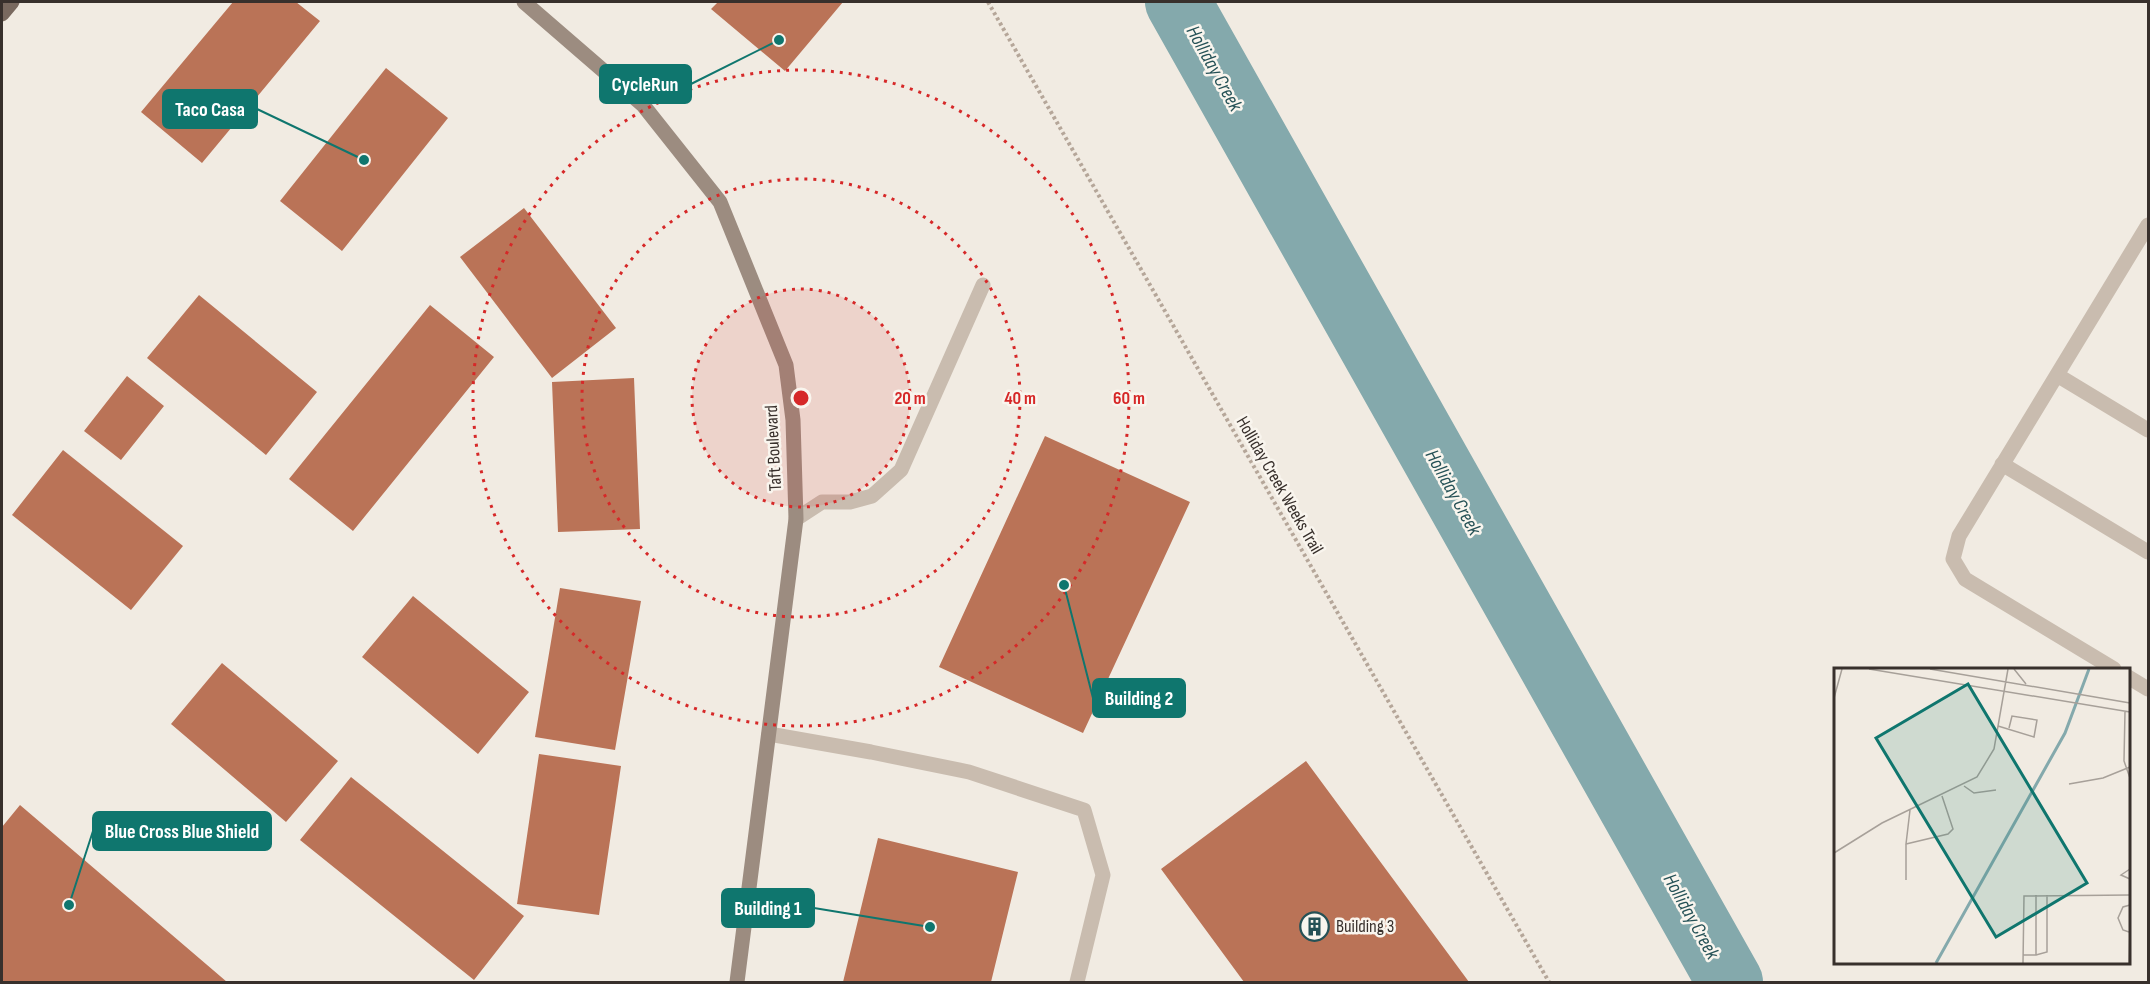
<svg xmlns="http://www.w3.org/2000/svg" width="2150" height="984" font-family="'Sofia Sans Condensed',sans-serif">
	<style>
		.lines { fill: none; stroke-linecap: round; stroke-linejoin: round }
		.river { stroke: #84a9ac; stroke-width: 66 }
		.building { fill: #ba7357 }
		.path { stroke: #b5a699; stroke-width: 4; stroke-dasharray: 3 3; stroke-linecap: butt }
		.lane { stroke: #c9bcaf; stroke-width: 15 }
		.street { stroke: #c9bcaf; stroke-width: 15 }
		.secondary { stroke: #9c8c80; stroke-width: 15 }
		.primary { stroke: #79695f; stroke-width: 15 }
		.ring { fill: none; stroke: #d62828; stroke-width: 3; stroke-dasharray: 3 6 }
		.labels { text-anchor: middle; stroke-width: 5; stroke-linejoin: round; paint-order: stroke }
		.street-label { font-size: 18px; fill: #38302c; stroke: #f9f5ee }
		.poi-label { font-size: 18px; fill: #38302c; stroke: #f9f5ee; text-anchor: start }
		.water-label { font-size: 20px; font-style: italic; fill: #255156; stroke: #f9f5ee }
		.inset-river { fill: none; stroke: #84a9ac; stroke-width: 3 }
		.inset-road { fill: none; stroke: #a7a099; stroke-width: 1.5 }
		.view { fill: #0f766e; fill-opacity: 0.15; stroke: #0f766e; stroke-width: 3 }
		.inset-edge { fill: none; stroke: #38302c; stroke-width: 3 }
		.centre { fill: #d62828; stroke: #f9f5ee; stroke-width: 3 }
		.ring-label { font-size: 18px; text-anchor: middle; font-weight: bold; fill: #d62828; stroke: #f9f5ee; stroke-width: 5; stroke-linejoin: round; paint-order: stroke }
		.leader { fill: none; stroke: #0f766e; stroke-width: 2 }
		.callout-dot { fill: #0f766e; stroke: #f9f5ee; stroke-width: 2 }
		.callout { fill: #0f766e; stroke: #0f766e; stroke-width: 2 }
		.callout-label { font-size: 20px; text-anchor: middle; font-weight: bold; fill: #fff }
	</style>
	<rect width="100%" height="100%" fill="#f1ebe2"/>
	<g class="lines">
		<path class="river" d="M 1178,2 L 1730,982"/>
	</g>
	<path class="building" d="M 233,2 L 296,2 L 320,21 L 202,163 L 141,112 Z
		M 718,2 L 843,2 L 785,71 L 711,9 Z
		M 386,68 L 448,118 L 342,251 L 280,201 Z
		M 524,208 L 616,328 L 552,378 L 460,257 Z
		M 199,295 L 317,392 L 266,455 L 147,358 Z
		M 430,305 L 494,357 L 353,531 L 289,479 Z
		M 127,376 L 164,406 L 121,460 L 84,431 Z
		M 634,378 L 640,529 L 558,532 L 552,382 Z
		M 1045,436 L 1190,502 L 1083,733 L 939,667 Z
		M 63,450 L 183,546 L 131,610 L 12,515 Z
		M 560,588 L 641,601 L 615,750 L 535,737 Z
		M 413,596 L 529,692 L 478,754 L 362,657 Z
		M 222,663 L 338,761 L 286,822 L 171,724 Z
		M 539,754 L 621,766 L 599,915 L 517,904 Z
		M 1306,761 L 1469,982 L 1244,982 L 1161,869 Z
		M 351,777 L 524,916 L 474,980 L 300,840 Z
		M 20,805 L 227,982 L 2,982 L 2,827 Z
		M 878,838 L 1018,872 L 991,982 L 843,982 Z"/>
	<g class="lines">
		<path class="path" d="M 988,2 L 1549,982"/>
		<path class="lane" d="M 2057,375 L 2148,430
			M 2002,464 L 2148,552
			M 2114,669 L 1965,579 L 1953,559 L 1959,536 L 2148,225
			M 2128,677 L 2148,689
			M 769,734 L 871,752 L 969,772 L 1084,810 L 1103,875 L 1077,982"/>
		<path class="street" d="M 796,519 L 822,502 L 850,502 L 872,496 L 901,470 L 983,285"/>
		<path class="secondary" d="M 524,2 L 643,105 L 720,202 L 786,365 L 793,420 L 796,519 L 737,982"/>
		<path class="primary" d="M 2,14 L 12,2"/>
	</g>
	<circle cx="801" cy="398" r="109" fill="#d62828" fill-opacity=".12"/>
	<g class="ring">
		<circle cx="801" cy="398" r="109"/>
		<circle cx="801" cy="398" r="219"/>
		<circle cx="801" cy="398" r="328"/>
	</g>
	<defs>
		<symbol id="building-ring" viewBox="-11 -11 22 22"><circle r="9.5" fill="#f9f5ee" stroke="#255156" stroke-width="1.5"/><path d="M-4-6H4V6H1V3H-1V6H-4ZM-2.5-4.3h1.7v1.8h-1.7ZM.8-4.3h1.7v1.8H.8ZM-2.5-1h1.7V.8h-1.7ZM.8-1h1.7V.8H.8Z" fill="#255156"/></symbol>
	</defs>
	<g fill-rule="evenodd">
		<use href="#building-ring" x="1298" y="910" width="33" height="33"/>
	</g>
	<g class="labels">
		<g class="street-label">
			<text transform="translate(773 448) rotate(-93)" y="6">Taft Boulevard</text>
			<text transform="translate(1280 485) rotate(60)" y="6">Holliday Creek Weeks Trail</text>
		</g>
		<g class="poi-label">
			<text x="1336" y="932">Building 3</text>
		</g>
		<g class="water-label">
			<text transform="translate(1215 68) rotate(61)" y="7">Holliday Creek</text>
			<text transform="translate(1454 492) rotate(61)" y="7">Holliday Creek</text>
			<text transform="translate(1692 916) rotate(61)" y="7">Holliday Creek</text>
		</g>
	</g>
	<g transform="translate(1834 668)">
		<rect width="296" height="296" fill="#f1ebe2"/>
		<path class="inset-river" d="M 102,295 L 231,65 L 255,1"/>
		<path class="inset-road" d="M 35,1 L 296,44M 96,1 L 296,35M 180,1 L 192,16M 0,30 L 8,1M 291,43 L 290,93 L 296,110M 164,58 L 200,69 L 203,52 L 178,48 L 175,60M 235,116 L 269,110 L 296,99M 130,118 L 140,125 L 162,122M 76,142 L 72,176 L 114,166 L 119,161 L 108,128M 72,176 L 72,212M 0,185 L 48,155 L 143,109 L 160,81 L 174,1M 296,201 L 287,207 L 296,211M 295,264 L 289,262 L 284,250 L 289,239 L 296,237M 189,287 L 202,287 L 202,227M 202,287 L 213,284 L 213,227M 189,295 L 190,228 L 296,227M 295,295 L 296,262"/>
		<path class="view" d="M 134,16 L 253,215 L 162,269 L 42,70 Z"/>
		<rect width="296" height="296" class="inset-edge"/>
	</g>
	<circle cx="801" cy="398" r="9" class="centre"/>
	<g class="ring-label">
		<text x="910" y="404">20 m</text>
		<text x="1020" y="404">40 m</text>
		<text x="1129" y="404">60 m</text>
	</g>
	<path class="leader" d="M779 40L691 84M364 160L257 109M1064 585L1093 698M69 905L93 831M930 927L814 908"/>
	<g class="callout-dot">
		<circle cx="779" cy="40" r="6"/>
		<circle cx="364" cy="160" r="6"/>
		<circle cx="1064" cy="585" r="6"/>
		<circle cx="69" cy="905" r="6"/>
		<circle cx="930" cy="927" r="6"/>
	</g>
	<g class="callout">
		<rect x="600" y="65" width="91" height="38" rx="6"/>
		<rect x="163" y="90" width="94" height="38" rx="6"/>
		<rect x="1093" y="679" width="92" height="38" rx="6"/>
		<rect x="93" y="812" width="178" height="38" rx="6"/>
		<rect x="722" y="889" width="92" height="38" rx="6"/>
	</g>
	<g class="callout-label">
		<text x="645" y="91">CycleRun</text>
		<text x="210" y="116">Taco Casa</text>
		<text x="1139" y="705">Building 2</text>
		<text x="182" y="838">Blue Cross Blue Shield</text>
		<text x="768" y="915">Building 1</text>
	</g>
	<rect width="2150" height="984" fill="none" stroke="#38302c" stroke-width="6"/>
</svg>
